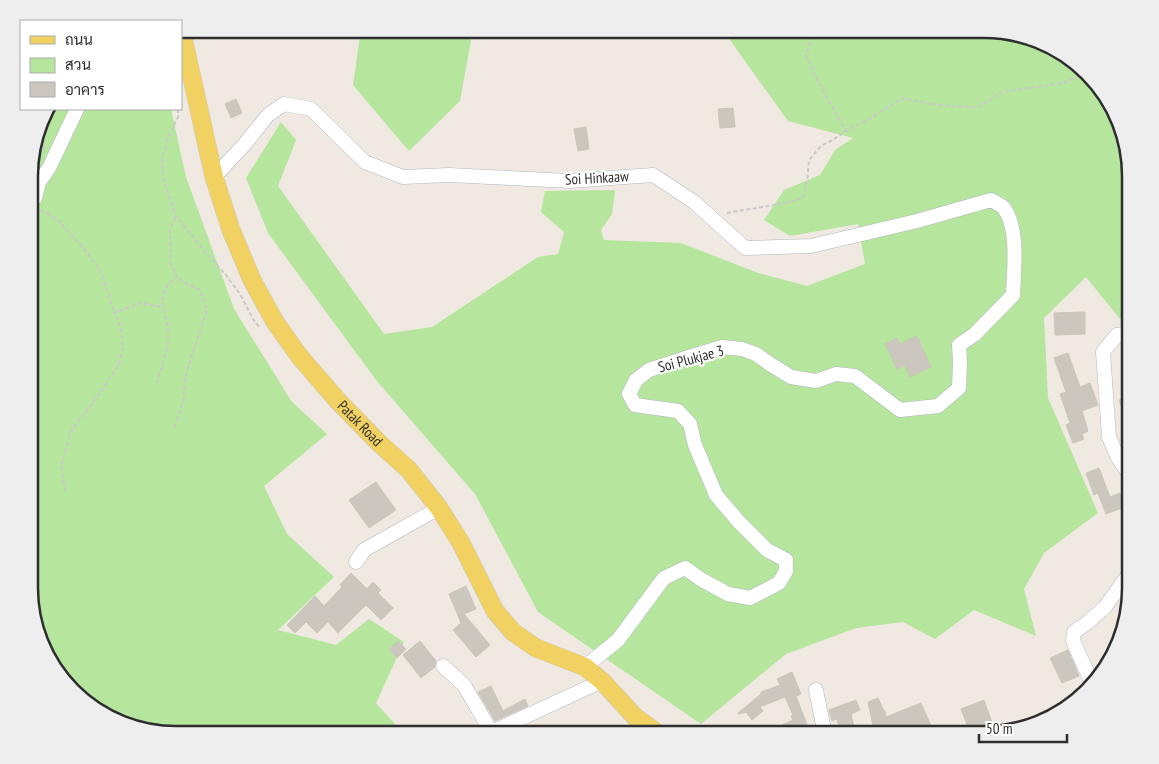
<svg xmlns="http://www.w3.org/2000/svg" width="1159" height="764" font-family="'PT Sans Narrow',Sarabun,sans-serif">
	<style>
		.green { fill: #b6e59e }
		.building { fill: #cbc7bf; stroke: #cbc5ba }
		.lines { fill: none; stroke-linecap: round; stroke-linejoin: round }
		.minor-casing { stroke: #b4b7c1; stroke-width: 15 }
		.major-casing { stroke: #c9c9c9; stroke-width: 19 }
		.path { stroke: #c9c9c9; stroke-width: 2; stroke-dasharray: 4 2.5; stroke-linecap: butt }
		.minor { stroke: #fff; stroke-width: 14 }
		.major { stroke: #f2d163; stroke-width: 18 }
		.labels { text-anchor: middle; stroke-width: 4.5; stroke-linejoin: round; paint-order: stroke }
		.street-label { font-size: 15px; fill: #2e2e2e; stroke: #fff }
		.rim { fill: none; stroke: #2e2e2e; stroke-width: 2.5 }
	</style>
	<rect width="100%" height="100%" fill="#efe9e1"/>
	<path class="green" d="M 361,29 L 473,29 L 460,101 L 409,151 L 353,85 Z
		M 722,29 L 984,29 L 1065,54 L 1111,102 L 1130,166 L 1130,316 L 1120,319 L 1086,277 L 1044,318 L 1048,398 L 1098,513 L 1044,553 L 1024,589 L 1036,636 L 974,610 L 935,639 L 903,622 L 856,628 L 786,654 L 701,724 L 538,612 L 475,494 L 376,380 L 268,233 L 246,178 L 281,122 L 296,140 L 278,186 L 384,334 L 432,327 L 538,257 L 558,254 L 564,232 L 541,212 L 545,191 L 615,190 L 612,214 L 601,230 L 604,240 L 681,243 L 758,273 L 807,286 L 865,264 L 858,224 L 790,236 L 764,220 L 784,190 L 820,175 L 835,150 L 853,138 L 788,121 Z
		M 45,109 L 171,109 L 186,177 L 234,309 L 292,402 L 327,434 L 264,486 L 287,534 L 334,577 L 278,630 L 336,645 L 369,619 L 404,642 L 376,703 L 405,735 L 175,735 L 94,710 L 49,662 L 30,608 L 30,156 Z"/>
	<path class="building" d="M 236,99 L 242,113 L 231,118 L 225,104 Z
		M 733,108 L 735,127 L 720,128 L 718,109 Z
		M 586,127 L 589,149 L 578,151 L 574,129 Z
		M 1085,312 L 1085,334 L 1055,335 L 1054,313 Z
		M 917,336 L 931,367 L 910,377 L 905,365 L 897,369 L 885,344 L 897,338 L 900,344 Z
		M 1068,353 L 1080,387 L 1090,383 L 1098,405 L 1082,411 L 1088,431 L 1082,434 L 1084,439 L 1073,443 L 1066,425 L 1070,423 L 1060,394 L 1066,392 L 1054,358 Z
		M 1130,396 L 1130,426 L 1128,427 L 1119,400 Z
		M 1099,468 L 1110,497 L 1120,493 L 1125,507 L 1106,514 L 1098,493 L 1094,495 L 1086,473 Z
		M 376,482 L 396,510 L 369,528 L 349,500 Z
		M 351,573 L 367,589 L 373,582 L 381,590 L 378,593 L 393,608 L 381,620 L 366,605 L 338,633 L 328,622 L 317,633 L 306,622 L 295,633 L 287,625 L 315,596 L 324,606 L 342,587 L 340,585 Z
		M 466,586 L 476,609 L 464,614 L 490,645 L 476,657 L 453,630 L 461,623 L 449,594 Z
		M 398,641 L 406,649 L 397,658 L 389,650 Z
		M 420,641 L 436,661 L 435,667 L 421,678 L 403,655 Z
		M 1068,650 L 1079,676 L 1062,683 L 1050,658 Z
		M 792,672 L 801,694 L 796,696 L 811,735 L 786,735 L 782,725 L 793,720 L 791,716 L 793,715 L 785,697 L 760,707 L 763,711 L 752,720 L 746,712 L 739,714 L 738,713 L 761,694 L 761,692 L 780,685 L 777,679 Z
		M 491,686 L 503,711 L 525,699 L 528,706 L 495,721 L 478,692 Z
		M 878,698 L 884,711 L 885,711 L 886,717 L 921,703 L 935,735 L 875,735 L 868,702 Z
		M 856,700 L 860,710 L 851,714 L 856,735 L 841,735 L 837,719 L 832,721 L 829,710 Z
		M 984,700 L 996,734 L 993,735 L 971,735 L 961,709 Z
		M 524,727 L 530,735 L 506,735 Z"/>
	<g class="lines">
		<defs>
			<path id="minor" d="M 214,177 L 244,145 L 268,115 L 284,104 L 311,109 L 365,162 L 403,177 L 449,175 L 570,181 L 653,175 L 694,202 L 745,248 L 811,246 L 917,221 L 991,200 C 995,202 1001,205 1004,208 C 1019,229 1014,270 1013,295 L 975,334 L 959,345 L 960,361 L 959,388 L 938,406 L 900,410 L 855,376 L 836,374 L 816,381 L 791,377 L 770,364 L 756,354 L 742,349 L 722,347 L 689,357 L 649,370 L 636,380 L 629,394 L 635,405 L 678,411 L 690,424 L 695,445 L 716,495 L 738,521 L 767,550 L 786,560 L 786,571 L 779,583 L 750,598 L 728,594 L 702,580 L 685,568 L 664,578 L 618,640 L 585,667
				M 35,198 L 39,182 L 49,168 L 77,109
				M 1130,333 L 1117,335 L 1103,352 L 1109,437 L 1118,458 L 1130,475
				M 356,562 L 364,550 L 439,508
				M 443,666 L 464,685 L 493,735
				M 1092,683 L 1073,641 L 1074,632 L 1087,623 L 1105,607 L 1126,578 L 1130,575
				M 816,690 L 825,735
				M 492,732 L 602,681"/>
			<g id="major">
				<path id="s1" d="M 181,29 L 214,177 L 231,230 L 252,280 L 275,322 L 300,357 L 338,401 L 379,443 L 409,470 L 439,508 L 461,543 L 495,611 L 513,632 L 536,648 L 585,667 L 602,681 L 635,717 L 660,735"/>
			</g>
		</defs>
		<use href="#minor" class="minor-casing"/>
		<use href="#major" class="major-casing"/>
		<path class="path" d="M 811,29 L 812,36 L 806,55 L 816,78 L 846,131
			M 178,109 L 178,117 L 167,139 L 162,161 L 164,181 L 176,216 L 202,248 L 226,275 L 240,294 L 253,319 L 260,328
			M 41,119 L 43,130 L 44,149
			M 41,210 L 58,220 L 81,245 L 95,263 L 103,277 L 114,313
			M 727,213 C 752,208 778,206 803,198 L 807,183 L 809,160 L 822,145 L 831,141 L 846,131 L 869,119 L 903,98 L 929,104 L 977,108 L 1002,92 L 1063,83 L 1084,74
			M 157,383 C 161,369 166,355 168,341 C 171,322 155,300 168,285 C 170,282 174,279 177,277
			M 175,427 L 183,401 L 186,374 L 191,358 L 207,310 L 200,290 L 185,283 L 177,277 L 171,264 L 170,230 L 176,216
			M 65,490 L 61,467 L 70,434 L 79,420 L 93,403 L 119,364 L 123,347 L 121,329 L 114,313 L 140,303 L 164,307"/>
		<use href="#minor" class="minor"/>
		<use href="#major" class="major"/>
	</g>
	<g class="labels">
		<g class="street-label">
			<text transform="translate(597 178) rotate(-3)" y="5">Soi Hinkaaw</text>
			<text transform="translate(691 359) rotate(-15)" y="5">Soi Plukjae 3</text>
			<text dy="5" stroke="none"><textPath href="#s1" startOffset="442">Patak Road</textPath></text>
		</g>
	</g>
	<path d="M0 0H1159V764H0ZM176 38H984A138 138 0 0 1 1122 176V588A138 138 0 0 1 984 726H176A138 138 0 0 1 38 588V176A138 138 0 0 1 176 38Z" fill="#eee" fill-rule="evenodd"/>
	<path class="rim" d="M176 38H984A138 138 0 0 1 1122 176V588A138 138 0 0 1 984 726H176A138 138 0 0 1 38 588V176A138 138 0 0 1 176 38Z"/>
	<rect x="20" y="20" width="162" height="90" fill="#ffffff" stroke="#ababab"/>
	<rect x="30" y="36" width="25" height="8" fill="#f2d163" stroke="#ababab"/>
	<text x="65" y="45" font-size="15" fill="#2e2e2e">ถนน</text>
	<rect x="30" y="58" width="25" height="15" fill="#b6e59e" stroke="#ababab"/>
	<text x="65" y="70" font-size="15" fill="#2e2e2e">สวน</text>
	<rect x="30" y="82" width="25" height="15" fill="#cbc7bf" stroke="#ababab"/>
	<text x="65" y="95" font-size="15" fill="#2e2e2e">อาคาร</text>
	<path d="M979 734v8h88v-8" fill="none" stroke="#2e2e2e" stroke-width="2.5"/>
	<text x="986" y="734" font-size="15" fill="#2e2e2e" stroke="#ffffff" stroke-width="4" paint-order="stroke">50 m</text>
</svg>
